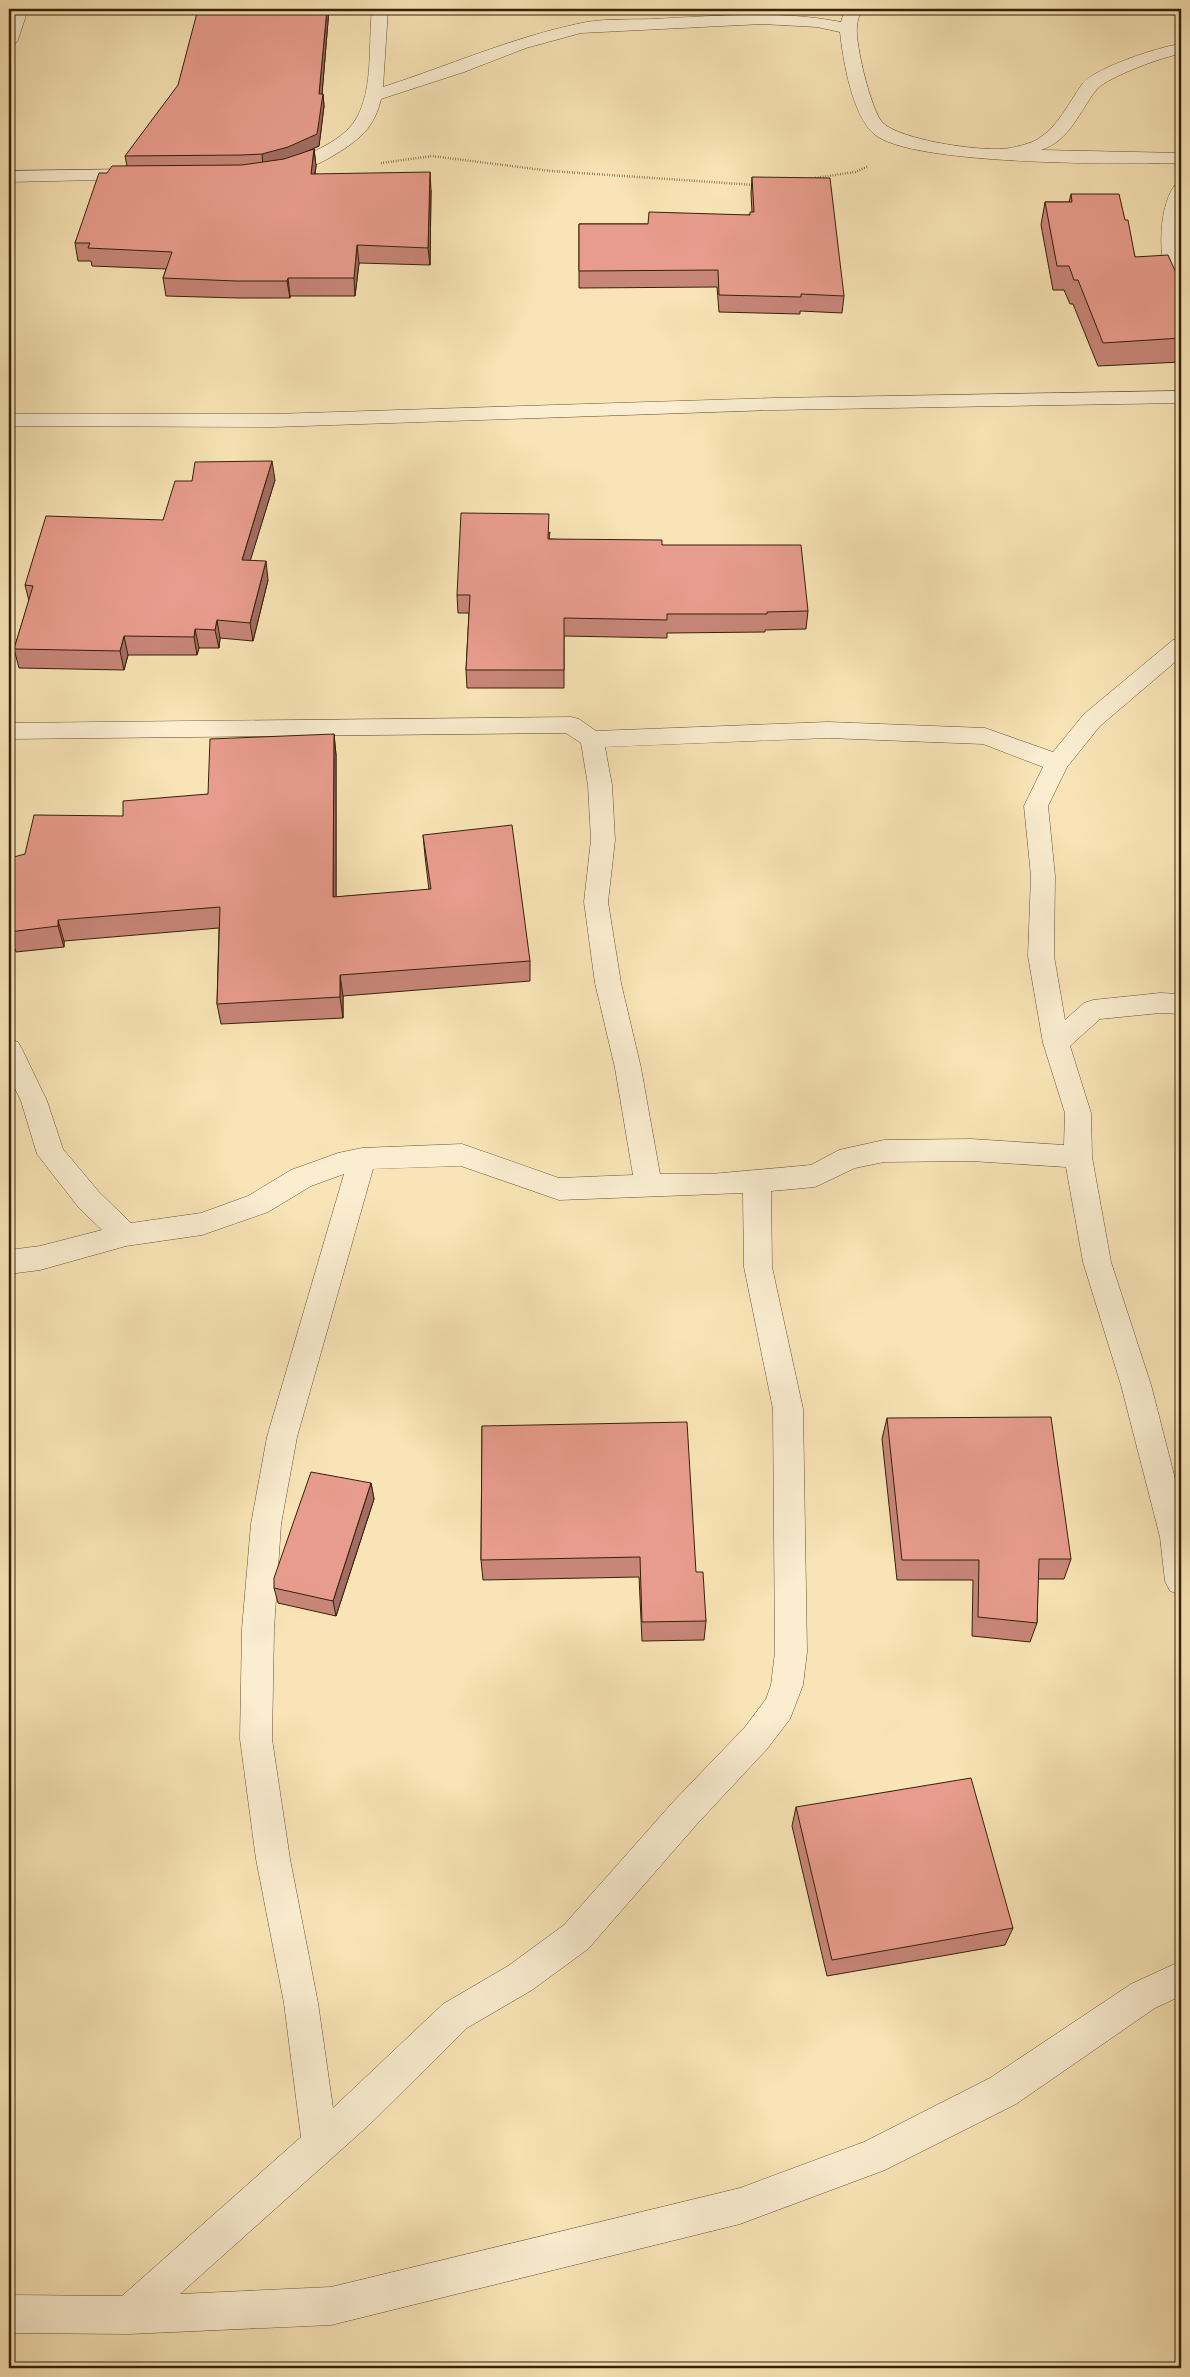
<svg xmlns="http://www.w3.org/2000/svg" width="1190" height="2377" font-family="'IM FELL DW Pica',serif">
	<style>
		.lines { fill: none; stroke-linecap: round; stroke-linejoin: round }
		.minor-casing { stroke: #665234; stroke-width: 1 }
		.path { stroke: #352108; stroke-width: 2.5; stroke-dasharray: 0.5 2; stroke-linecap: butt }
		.minor { fill: #faedd0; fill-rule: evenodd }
		.wall { fill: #c88679; stroke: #352108 }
		.shaded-wall { fill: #a26d63; stroke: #352108 }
		.building { fill: #e89c8d; stroke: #352108 }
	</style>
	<rect width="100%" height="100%" fill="#f8e4b6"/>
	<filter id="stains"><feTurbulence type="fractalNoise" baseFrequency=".004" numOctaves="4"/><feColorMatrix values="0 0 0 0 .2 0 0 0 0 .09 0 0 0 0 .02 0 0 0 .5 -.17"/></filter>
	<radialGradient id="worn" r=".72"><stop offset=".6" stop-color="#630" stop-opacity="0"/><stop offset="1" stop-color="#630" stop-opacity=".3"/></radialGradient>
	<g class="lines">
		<defs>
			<path id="minor" d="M 12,9 L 28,9 L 18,40 L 15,44 L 9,45 L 9,17 Z
				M 372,9 L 388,9 L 383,87 C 448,66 511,38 577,24 C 601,18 629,20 653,19 C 716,16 779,10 841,22 L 845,9 L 861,9 C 860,15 857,21 857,27 C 855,44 871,109 882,122 C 898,140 986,153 1010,148 C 1017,147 1032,143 1038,139 C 1060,125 1068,103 1083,83 C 1095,68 1161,46 1181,44 L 1181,54 C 1164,56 1108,77 1097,89 C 1079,111 1071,140 1041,150 L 1181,153 L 1181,163 C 1125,164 911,166 874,134 C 852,115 843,60 840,32 L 817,27 L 762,24 L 581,33 L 526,48 L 464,72 L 381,99 C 378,112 373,123 364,133 C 348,150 296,180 274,175 L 271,171 L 274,167 C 299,159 342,143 356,119 C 374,88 368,44 372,9 Z
				M 135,169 L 142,171 L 144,175 L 142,179 L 9,182 L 9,171 Z
				M 1181,184 L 1181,296 L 1174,294 C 1157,269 1157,211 1174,186 Z
				M 1181,391 L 1181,403 L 774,410 L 274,427 L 9,426 L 9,414 L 274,414 L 774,398 Z
				M 1181,638 L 1181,657 L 1100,726 L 1067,767 L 1048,806 L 1055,876 L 1054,956 L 1065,1020 L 1084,1003 L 1093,1000 L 1160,993 L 1181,994 L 1181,1014 L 1160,1013 L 1100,1019 L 1070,1046 L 1091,1113 L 1092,1157 L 1111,1262 L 1151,1385 L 1181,1502 L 1181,1595 L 1170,1591 L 1165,1581 L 1160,1537 L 1121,1385 L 1083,1262 L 1066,1167 L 971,1161 L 884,1162 L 855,1168 L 815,1187 L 771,1191 L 772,1267 L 803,1409 L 807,1652 L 803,1685 L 790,1719 L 767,1749 L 697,1824 L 588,1949 L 532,1990 L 467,2028 L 369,2125 L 180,2294 L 331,2287 L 740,2188 L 864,2142 L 990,2078 L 1131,1984 L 1181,1961 L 1181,1996 L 1155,2008 L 1016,2104 L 885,2170 L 740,2224 L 331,2325 L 129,2334 L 9,2333 L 9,2295 L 122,2296 L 301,2137 L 284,2003 L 256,1859 L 240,1739 L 242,1629 L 251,1524 L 267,1437 L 344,1174 L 311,1186 L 268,1212 L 202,1235 L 126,1246 L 40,1270 L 9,1274 L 9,1250 L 40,1246 L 102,1230 L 79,1208 L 37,1154 L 21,1101 L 9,1076 L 9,1039 L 18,1042 L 22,1049 L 47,1101 L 63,1149 L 99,1192 L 131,1223 L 201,1213 L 248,1196 L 291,1170 L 338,1153 L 362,1148 L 462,1144 L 559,1178 L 633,1175 L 615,1068 L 595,983 L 584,902 L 591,840 L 588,785 L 581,743 L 566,733 L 9,739 L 9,723 L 571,717 L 579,719 L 596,731 L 828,722 L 985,728 L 1053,752 L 1084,714 L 1173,640 ZM 828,738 L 983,744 L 1043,767 L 1024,806 L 1031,876 L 1028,956 L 1043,1043 L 1065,1113 L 1064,1145 L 971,1139 L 884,1140 L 839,1150 L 811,1165 L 711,1174 L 660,1174 L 641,1068 L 621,983 L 608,902 L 615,840 L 612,785 L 605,747 ZM 461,1166 L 559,1200 L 743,1193 L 744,1267 L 773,1409 L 775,1652 L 771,1685 L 766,1699 L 745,1727 L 673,1802 L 564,1925 L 508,1966 L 443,2004 L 333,2108 L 318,2003 L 290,1859 L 272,1739 L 274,1629 L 281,1524 L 297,1437 L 373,1169 Z"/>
		</defs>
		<use href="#minor" class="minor-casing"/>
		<path class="path" d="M 381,163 L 432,156 L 551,171 L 755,185
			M 808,179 L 855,172 L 867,167"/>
		<use href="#minor" class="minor"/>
	</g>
	<path class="wall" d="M 329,9 L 322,94 L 323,94 L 324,106 L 319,146 L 306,152 L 314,149 L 316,166 L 315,174 L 431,190 L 430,265 L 359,263 L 355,296 L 290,296 L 290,298 L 238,298 L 166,296 L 163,278 L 166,269 L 92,266 L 91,261 L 78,261 L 75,243 L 107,173 L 127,166 L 125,156 Z
		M 752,177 L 844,296 L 842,313 L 800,311 L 800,314 L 719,312 L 717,287 L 579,288 L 579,224 L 648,224 L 749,215 L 752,212 L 751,194 Z
		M 1071,194 L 1125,220 L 1135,257 L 1181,284 L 1181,362 L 1098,366 L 1073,304 L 1070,304 L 1064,290 L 1053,290 L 1041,225 L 1045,202 L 1069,202 Z
		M 275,480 L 250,560 L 268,580 L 253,641 L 220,638 L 219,648 L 199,648 L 197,655 L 128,655 L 124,670 L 19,668 L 14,649 L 29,601 L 25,585 L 163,520 L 192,481 Z
		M 550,532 L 549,539 L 662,545 L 808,611 L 806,629 L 765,630 L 765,632 L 667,633 L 667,638 L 564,636 L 564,688 L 467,688 L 466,670 L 469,613 L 458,613 L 457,595 Z
		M 334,734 L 336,755 L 336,897 L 429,890 L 425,856 L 423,835 L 530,961 L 530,981 L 343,996 L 343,1018 L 221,1024 L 217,1004 L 219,928 L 64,941 L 64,947 L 16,952 L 9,932 L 25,854 L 123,816 L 208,794 Z
		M 887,1418 L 1071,1559 L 1064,1579 L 1038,1579 L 1037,1623 L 1030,1642 L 972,1636 L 973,1580 L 897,1580 L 882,1439 Z
		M 482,1426 L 696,1572 L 706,1621 L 704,1640 L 642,1641 L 639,1577 L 483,1580 L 481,1560 Z
		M 371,1483 L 374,1499 L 336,1616 L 278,1603 L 274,1588 Z
		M 796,1807 L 1013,1928 L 1005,1945 L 827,1976 L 792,1826 Z"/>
	<path class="shaded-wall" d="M 327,9 L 329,9 L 321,106 L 319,94 Z
		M 323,94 L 324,106 L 319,146 L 290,159 L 263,165 L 262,154 Z
		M 314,149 L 316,166 L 312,191 L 311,174 Z
		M 430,172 L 431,190 L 430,265 L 428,248 Z
		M 357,245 L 359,263 L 355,296 L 354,278 Z
		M 288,278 L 290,296 L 290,298 L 287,281 Z
		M 272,461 L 275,480 L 245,578 L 242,560 Z
		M 266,561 L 268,580 L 253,641 L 250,623 Z
		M 217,620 L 220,638 L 219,648 L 215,630 Z
		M 195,629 L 199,648 L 197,655 L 194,637 Z
		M 124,636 L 128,655 L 124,670 L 120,651 Z
		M 334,734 L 336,755 L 336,918 L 333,897 Z
		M 58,920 L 64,941 L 64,947 L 58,926 Z
		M 340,975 L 343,996 L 343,1018 L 340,997 Z
		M 371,1483 L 374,1499 L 336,1616 L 333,1601 Z"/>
	<path class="building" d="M 198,9 L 327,9 L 319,94 L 323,94 L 317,134 L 288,147 L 262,154 L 242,155 L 125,156 L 178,85 Z
		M 314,149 L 311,174 L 430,172 L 428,248 L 357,245 L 354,278 L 288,278 L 287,281 L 236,281 L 163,278 L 172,252 L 88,248 L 90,243 L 75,243 L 99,173 L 107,173 L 112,166 L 242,165 L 284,159 Z
		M 752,177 L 830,178 L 844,296 L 801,294 L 801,297 L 719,295 L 718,270 L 579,271 L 579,224 L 648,224 L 649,212 L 750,215 L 750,212 L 754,212 Z
		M 1071,194 L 1119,194 L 1125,220 L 1128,220 L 1135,257 L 1168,255 L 1181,284 L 1181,338 L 1103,343 L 1078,280 L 1074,280 L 1069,266 L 1057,266 L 1045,202 L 1072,202 Z
		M 272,461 L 242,560 L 266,561 L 250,623 L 217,620 L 215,630 L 195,629 L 194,637 L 124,636 L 120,651 L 14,649 L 33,586 L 25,585 L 46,516 L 163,520 L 175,481 L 192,481 L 195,462 Z
		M 461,513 L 549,514 L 548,539 L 662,540 L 662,545 L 801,545 L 808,611 L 767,612 L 767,614 L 667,614 L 667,620 L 564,618 L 564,670 L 466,670 L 470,595 L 457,595 Z
		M 334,734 L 333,897 L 431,889 L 423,835 L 512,825 L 530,961 L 340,975 L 340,997 L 217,1004 L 220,907 L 58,920 L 58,926 L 9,932 L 10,858 L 25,854 L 34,815 L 123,816 L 123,801 L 208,794 L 210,739 Z
		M 1051,1417 L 1071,1559 L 1039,1559 L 1037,1623 L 978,1617 L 979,1560 L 902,1560 L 887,1418 Z
		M 687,1422 L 696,1572 L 703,1572 L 706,1621 L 642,1622 L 640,1557 L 481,1560 L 482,1426 Z
		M 311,1472 L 371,1483 L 333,1601 L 274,1588 L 274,1578 Z
		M 971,1778 L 1013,1928 L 832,1960 L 796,1807 Z"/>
	<rect width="1190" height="2377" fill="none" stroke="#f8e4b6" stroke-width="30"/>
	<rect x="10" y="10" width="1170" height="2357" fill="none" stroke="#352108" stroke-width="2.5"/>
	<rect x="15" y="15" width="1160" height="2347" fill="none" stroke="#352108"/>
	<rect width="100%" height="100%" filter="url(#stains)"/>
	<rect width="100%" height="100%" fill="url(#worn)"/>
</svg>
